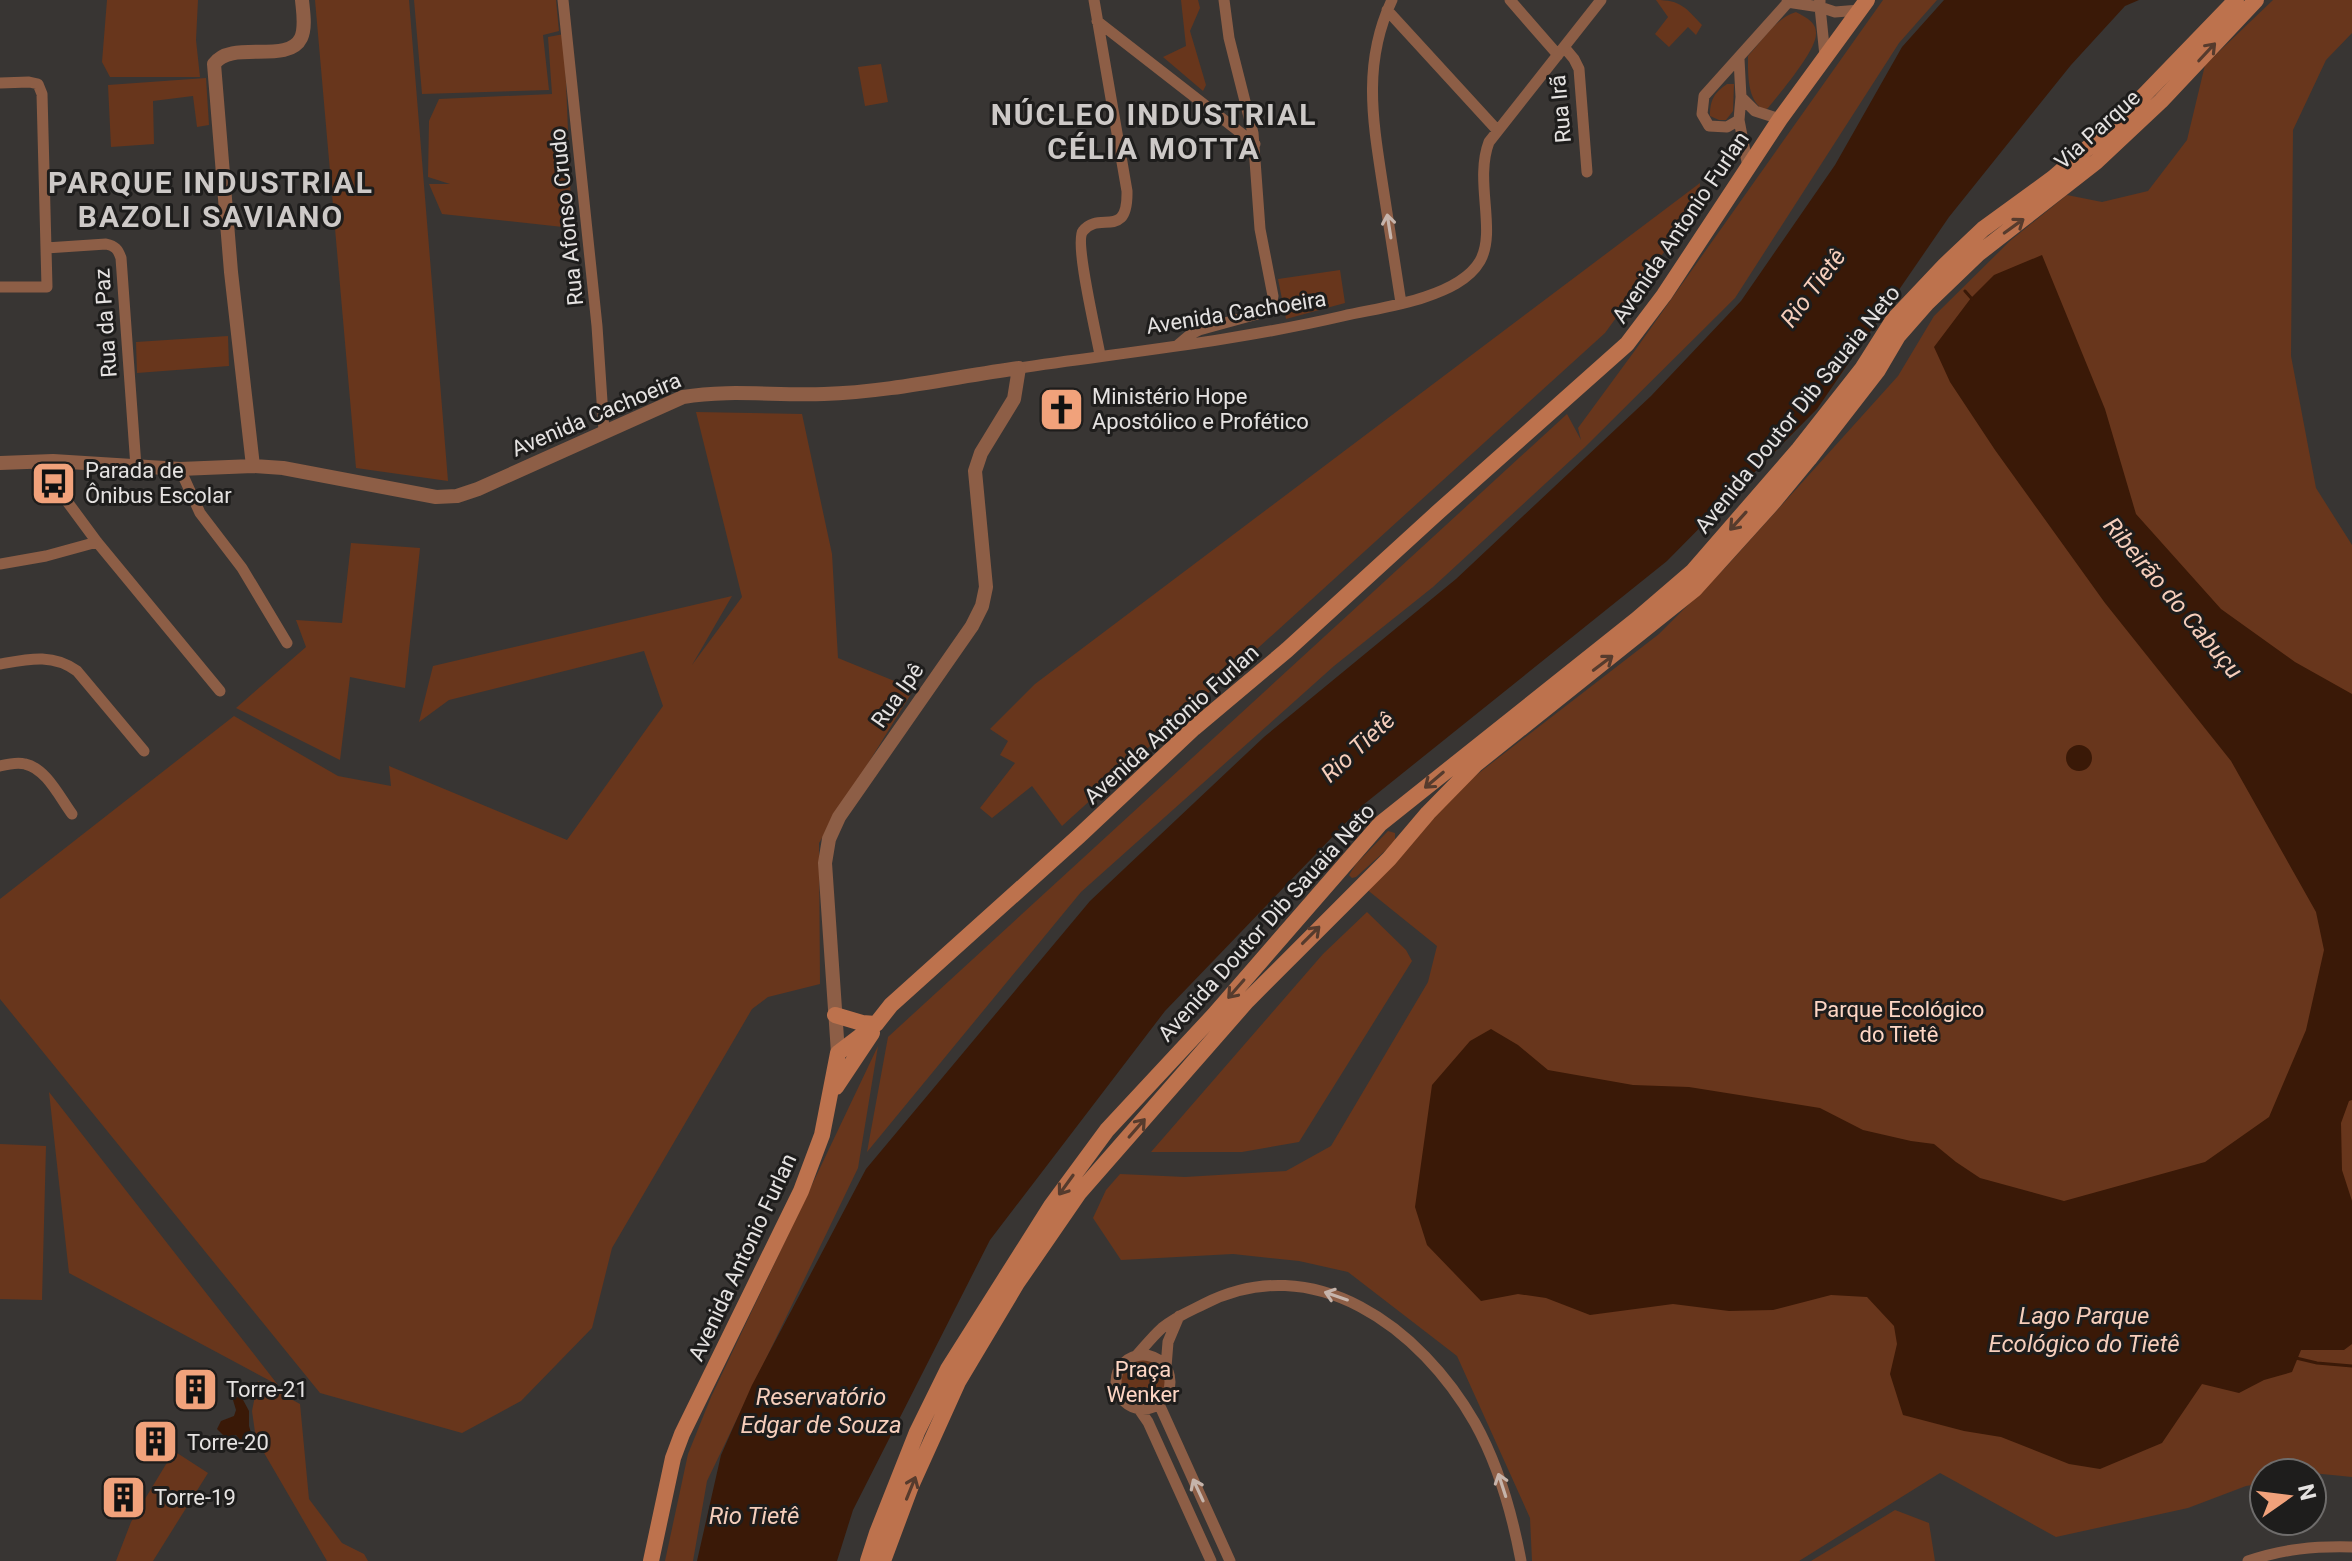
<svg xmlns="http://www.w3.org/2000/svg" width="2352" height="1561" font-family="Roboto,sans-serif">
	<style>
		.green { fill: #68361c }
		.water { fill: #3a1907 }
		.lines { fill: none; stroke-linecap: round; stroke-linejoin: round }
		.stream { stroke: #3a1907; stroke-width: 3 }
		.minor { stroke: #8d5e46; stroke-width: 11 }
		.tertiary { stroke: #8d5e46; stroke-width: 14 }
		.secondary { stroke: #bd724d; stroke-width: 16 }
		.oneway { stroke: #563b2d }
		.oneway2 { stroke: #c6b4ab }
		.labels { text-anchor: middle; stroke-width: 6; stroke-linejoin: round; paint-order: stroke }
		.street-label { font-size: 22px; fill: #e5e2e1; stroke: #1e1d1c }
		.poi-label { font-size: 22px; fill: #e5e2e1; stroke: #1e1d1c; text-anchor: start }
		.park-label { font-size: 22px; fill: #fed6c4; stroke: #1e1d1c }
		.water-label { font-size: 24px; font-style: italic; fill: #f6cebb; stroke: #1e1d1c }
		.district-label { font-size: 30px; font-weight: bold; letter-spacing: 2px; fill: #cdc9c7; stroke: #1e1d1c }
	</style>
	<rect width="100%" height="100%" fill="#383533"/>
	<path class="green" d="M 107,0 L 198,0 L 196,40 L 200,77 L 110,77 L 102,62 Z
		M 315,0 L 409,0 L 448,481 L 356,468 Z
		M 414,0 L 556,0 L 559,31 L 543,35 L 549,90 L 422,94 Z
		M 1181,0 L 1198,0 L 1200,8 L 1190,31 L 1206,85 L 1203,91 L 1163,57 L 1186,46 Z
		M 1656,0 C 1681,0 1686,8 1702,25 L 1696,35 L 1688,27 L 1669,47 L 1655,34 L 1668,17 Z
		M 1883,0 L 1937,0 L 1899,43 L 1735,298 L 1584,448 L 1433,587 L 1334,666 L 1081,892 L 867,1152 L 888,1037 L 1567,414 L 1581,440 L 1578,428 L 1636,349 Z
		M 2273,0 L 2352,0 L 2352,33 L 2326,60 L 2293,130 L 2291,356 L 2316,488 L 2352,545 L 2352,1477 L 2312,1473 L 2264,1473 L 2264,1483 L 2246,1486 L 2188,1508 L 2056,1537 L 1940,1473 L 1799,1561 L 1532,1561 L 1530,1518 L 1457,1356 L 1348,1272 L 1299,1261 L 1233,1254 L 1121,1260 L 1093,1218 L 1106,1190 L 1120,1174 L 1185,1177 L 1286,1171 L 1331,1146 L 1428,982 L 1437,946 L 1365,888 L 1462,786 L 1659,634 L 1725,568 L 1898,376 L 1934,316 L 2011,240 L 2067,195 L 2102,202 L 2148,191 L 2187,140 L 2205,65 Z
		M 1796,12 C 1805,17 1817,22 1816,34 C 1816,51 1780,93 1768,108 L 1765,110 C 1747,102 1748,74 1748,56 C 1762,41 1777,17 1796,12 Z
		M 564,34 L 572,228 L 442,214 L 429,184 L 450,184 L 428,177 L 429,121 L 439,99 L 552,94 L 548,37 Z
		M 881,64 L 888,102 L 865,106 L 858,67 Z
		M 206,78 L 209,125 L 197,127 L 193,96 L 153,101 L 154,144 L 111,147 L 108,85 Z
		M 1727,84 L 1734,84 L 1733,111 L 1726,120 L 1719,120 L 1710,116 C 1710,100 1714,93 1727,84 Z
		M 1700,183 L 1699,204 L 1605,333 L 1062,826 L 1032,786 L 992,818 L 980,808 L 1015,763 L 1000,755 L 1008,741 L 990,729 L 1035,684 Z
		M 1340,270 L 1345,303 L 1286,319 L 1278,279 Z
		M 228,336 L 229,366 L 137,373 L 136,342 Z
		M 696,412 L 802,414 L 832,554 L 838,658 L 914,689 L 819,843 L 820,984 L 768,997 L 752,1009 L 612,1248 L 592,1328 L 521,1401 L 462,1433 L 320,1393 L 0,999 L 0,899 L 234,716 L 338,776 L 391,786 L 389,766 L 567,840 L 663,706 L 644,651 L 449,700 L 419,722 L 433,666 L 732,596 L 692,665 L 742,597 Z
		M 351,543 L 420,548 L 405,688 L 350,677 L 340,760 L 236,708 L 306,647 L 296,620 L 342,623 Z
		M 1388,831 L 1395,833 L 1395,842 L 1356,877 L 1352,878 L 1349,875 L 1356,864 Z
		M 1367,912 L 1406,950 L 1412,961 L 1299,1142 L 1242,1152 L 1151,1152 L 1323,954 Z
		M 878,1046 L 858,1168 L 707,1481 L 693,1561 L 665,1561 L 688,1454 L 711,1397 Z
		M 49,1092 L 278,1385 L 69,1273 Z
		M 0,1144 L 46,1146 L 42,1300 L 0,1299 Z
		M1120 1381a23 23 0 1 1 46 0a23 23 0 1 1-46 0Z
		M 258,1381 L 300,1404 L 309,1499 L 342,1543 L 364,1554 L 368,1561 L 327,1561 L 256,1439 L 252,1411 Z
		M 174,1451 L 208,1473 L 153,1561 L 116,1561 L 131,1522 Z
		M 1895,1510 L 1929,1523 L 1935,1561 L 1811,1561 Z"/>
	<path class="water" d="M 1944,0 L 2139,0 L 2125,6 L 2071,65 L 1949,217 L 1817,409 L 1667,561 L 1363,805 L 1165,1011 L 990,1240 L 853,1510 L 837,1561 L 697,1561 L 721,1455 L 752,1385 L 866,1169 L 1090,901 L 1264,737 L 1456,579 L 1651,396 L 1741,301 L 1835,165 L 1902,47 Z
		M 2042,255 L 2105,409 L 2136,514 L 2221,609 L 2295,662 L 2352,694 L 2352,1100 L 2349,1101 L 2341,1123 L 2342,1170 L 2352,1201 L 2352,1344 L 2344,1350 L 2301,1350 L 2292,1372 L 2264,1380 L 2239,1393 L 2202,1384 L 2162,1443 L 2100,1469 L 2069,1464 L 2001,1437 L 1964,1431 L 1903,1415 L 1890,1374 L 1897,1344 L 1894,1326 L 1867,1297 L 1831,1295 L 1773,1310 L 1729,1311 L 1673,1304 L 1590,1315 L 1546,1298 L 1518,1294 L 1481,1301 L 1427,1245 L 1415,1207 L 1432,1085 L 1470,1041 L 1491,1029 L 1518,1045 L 1548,1070 L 1633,1085 L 1689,1087 L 1820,1108 L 1863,1130 L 1911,1141 L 1934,1144 L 1956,1162 L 1980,1178 L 2064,1201 L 2205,1162 L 2269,1117 L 2306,1030 L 2324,950 L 2316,912 L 2231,761 L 2105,603 L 1995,450 L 1950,382 L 1934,347 L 1971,298 L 1994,275 Z
		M2066 758a13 13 0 1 1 26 0a13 13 0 1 1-26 0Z
		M 237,1397 L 242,1398 L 249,1411 L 249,1426 L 255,1446 L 247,1448 L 236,1435 L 225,1437 L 217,1429 L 221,1421 L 234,1416 L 236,1410 L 233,1400 Z"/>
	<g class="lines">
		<path class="stream" d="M 1965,291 L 1972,299
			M 2296,1358 L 2317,1363 L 2352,1366"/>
		<path class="minor" d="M 563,0 L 597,326 L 604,431
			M 1094,0 L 1127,191 C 1128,241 1099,210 1083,231 C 1074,241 1097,337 1100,355
			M 1392,0 C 1362,63 1373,122 1383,187 C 1389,226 1395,265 1401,303
			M 1510,0 L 1558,55
			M 1820,0 L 1820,7 L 1835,12 L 1860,10
			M 1787,2 L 1820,7 L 1825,56
			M 1387,10 L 1497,130
			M 1097,21 L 1255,144
			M 1564,47 L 1574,59 L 1579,69 L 1587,172
			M 1739,59 L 1741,97 L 1739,120 L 1748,167
			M 0,83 L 29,82 L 38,84 L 42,94 L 47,287 L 0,287
			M 1741,97 L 1755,111 L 1780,119
			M 1739,120 L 1727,127 L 1709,126 L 1702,114 L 1704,96 L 1790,0
			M 46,248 L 106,244 C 115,246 118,249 121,258 L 136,467
			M 1178,345 L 1191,334 L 1199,330 L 1261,313 L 1271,306 L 1273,296 L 1260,229 L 1253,133 L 1229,38 L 1224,0
			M 1019,368 C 1127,352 1236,341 1343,316 C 1370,310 1399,306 1425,297 C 1446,290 1469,280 1480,261 C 1497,231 1474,181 1489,142 L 1601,0
			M 53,461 L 54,475 L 59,489 L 66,500 L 97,542 L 220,691
			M 180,469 L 200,513 L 242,568 L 287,643
			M 0,564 L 46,556 L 97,542
			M 0,664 C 28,659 53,653 77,671 L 144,751
			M 0,766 C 8,764 17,762 25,764 C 46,768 60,798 72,814
			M1116 1382a27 27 0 1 1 54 0a27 27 0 1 1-54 0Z
			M 1137,1355 C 1145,1346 1153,1336 1162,1328 C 1175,1317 1190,1311 1204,1304 C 1314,1248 1421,1328 1475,1423 C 1499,1466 1512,1513 1521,1561
			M 1166,1367 L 1168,1342 L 1179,1316
			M 1159,1404 L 1230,1561
			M 1139,1409 L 1148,1422 L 1211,1561
			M 2248,1561 C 2283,1549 2315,1546 2352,1547"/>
		<path class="tertiary" d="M 0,463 L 53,461 L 180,469 L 253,466 L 283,468 L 436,497 L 457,496 L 478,489 L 683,397 C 729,389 777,396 824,394 C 889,392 954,377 1019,368 L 1014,399 L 981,453 L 975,471 L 986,587 L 982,606 L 972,626 L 839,817 L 829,839 L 825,863 L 838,1053
			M 253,466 L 231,272 L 214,64 C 231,39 288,65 301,38 C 306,27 303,11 302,0"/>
		<path class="secondary" d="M 835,1015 L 862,1023 L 876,1024
			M 836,1087 L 872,1033
			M 651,1561 L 673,1458 L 682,1434 L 801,1191 L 822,1135 L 838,1053 L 876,1024 L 891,1005 L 1079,836 L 1194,728 L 1287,650 L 1437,513 L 1627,344 L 1664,295 L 1780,119 L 1867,0
			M 868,1561 L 877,1533 L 917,1432 L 948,1369 L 1051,1206 L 1107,1130 L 1214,1015 L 1380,824 L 1636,620 L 1693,571 L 1799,449 L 1862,369 L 1893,320 L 1945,265 L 1983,229 L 2053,178 L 2120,120 L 2236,0
			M 883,1561 L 911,1486 L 958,1382 L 1017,1283 L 1079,1193 L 1247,1001 L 1389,859 L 1428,813 L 1476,764 L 1695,589 L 1770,506 L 1809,459 L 1878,370 L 1898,336 L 1927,303 L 1978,254 L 2096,162 L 2161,101 L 2256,0"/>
	</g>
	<defs><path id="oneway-shaft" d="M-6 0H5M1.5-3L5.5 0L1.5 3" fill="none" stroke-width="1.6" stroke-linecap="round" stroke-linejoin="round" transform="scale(2)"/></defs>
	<g class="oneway">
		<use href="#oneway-shaft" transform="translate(2207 52) rotate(-47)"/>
		<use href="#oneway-shaft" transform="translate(2014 226) rotate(-36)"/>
		<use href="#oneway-shaft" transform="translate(1738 521) rotate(132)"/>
		<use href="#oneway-shaft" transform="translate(1603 663) rotate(-37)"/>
		<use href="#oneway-shaft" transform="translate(1434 780) rotate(140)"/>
		<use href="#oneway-shaft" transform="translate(1311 935) rotate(-45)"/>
		<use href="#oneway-shaft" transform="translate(1236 989) rotate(131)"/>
		<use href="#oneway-shaft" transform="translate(1137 1128) rotate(-49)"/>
		<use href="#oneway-shaft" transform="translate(1066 1185) rotate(126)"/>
		<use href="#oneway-shaft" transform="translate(911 1488) rotate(-68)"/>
	</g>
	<g class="oneway2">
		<use href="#oneway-shaft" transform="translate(1389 226) rotate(-99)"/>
		<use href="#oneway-shaft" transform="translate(1336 1296) rotate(-161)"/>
		<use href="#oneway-shaft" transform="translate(1502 1485) rotate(-108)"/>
		<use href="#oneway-shaft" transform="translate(1198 1490) rotate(-115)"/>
	</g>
	<defs>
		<symbol id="church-square" viewBox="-11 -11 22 22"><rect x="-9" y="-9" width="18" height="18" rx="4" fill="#f1a27b" stroke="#1e1d1c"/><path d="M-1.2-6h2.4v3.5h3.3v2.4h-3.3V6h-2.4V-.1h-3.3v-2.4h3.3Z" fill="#111"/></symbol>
		<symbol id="bus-square" viewBox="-11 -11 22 22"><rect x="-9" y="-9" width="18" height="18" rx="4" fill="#f1a27b" stroke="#1e1d1c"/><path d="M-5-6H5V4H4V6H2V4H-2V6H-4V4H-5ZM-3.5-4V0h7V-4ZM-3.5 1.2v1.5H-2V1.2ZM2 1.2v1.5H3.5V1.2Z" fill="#111"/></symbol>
		<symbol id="building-square" viewBox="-11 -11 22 22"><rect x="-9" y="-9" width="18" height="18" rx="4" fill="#f1a27b" stroke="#1e1d1c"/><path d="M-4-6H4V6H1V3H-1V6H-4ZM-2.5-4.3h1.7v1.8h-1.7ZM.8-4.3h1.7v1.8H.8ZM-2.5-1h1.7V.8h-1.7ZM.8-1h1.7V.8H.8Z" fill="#111"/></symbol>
	</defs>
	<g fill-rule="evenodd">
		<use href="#church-square" x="1036" y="384" width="51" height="51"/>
		<use href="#bus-square" x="28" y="458" width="51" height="51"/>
		<use href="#building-square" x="170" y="1364" width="51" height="51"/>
		<use href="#building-square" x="130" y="1416" width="51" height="51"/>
		<use href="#building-square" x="98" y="1472" width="51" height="51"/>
	</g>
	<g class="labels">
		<g class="street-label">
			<text transform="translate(1560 109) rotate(-95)" y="8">Rua Irã</text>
			<text transform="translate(2097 129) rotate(-42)" y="8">Via Parque</text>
			<text transform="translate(566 217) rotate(-96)" y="8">Rua Afonso Crudo</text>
			<text transform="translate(1680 227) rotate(-56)" y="8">Avenida Antonio Furlan</text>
			<text transform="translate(1236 312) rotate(-9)" y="8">Avenida Cachoeira</text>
			<text transform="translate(105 323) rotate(-94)" y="8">Rua da Paz</text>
			<text transform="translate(1797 409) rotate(-51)" y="8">Avenida Doutor Dib Sauaia Neto</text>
			<text transform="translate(596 414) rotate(-23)" y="8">Avenida Cachoeira</text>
			<text transform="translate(897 695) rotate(-55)" y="8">Rua Ipê</text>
			<text transform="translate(1171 724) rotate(-42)" y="8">Avenida Antonio Furlan</text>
			<text transform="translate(1266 922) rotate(-48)" y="8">Avenida Doutor Dib Sauaia Neto</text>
			<text transform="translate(742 1257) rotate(-65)" y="8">Avenida Antonio Furlan</text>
		</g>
		<g class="poi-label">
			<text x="1092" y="404">Ministério Hope<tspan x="1092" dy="25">Apostólico e Profético</tspan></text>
			<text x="85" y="478">Parada de<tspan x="85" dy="25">Ônibus Escolar</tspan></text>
			<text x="226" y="1397">Torre-21</text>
			<text x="187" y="1450">Torre-20</text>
			<text x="154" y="1505">Torre-19</text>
		</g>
		<g class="park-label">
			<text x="1899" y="1017">Parque Ecológico<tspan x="1899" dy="25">do Tietê</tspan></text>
			<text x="1143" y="1377">Praça<tspan x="1143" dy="25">Wenker</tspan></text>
		</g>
		<g class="water-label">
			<text transform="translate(1813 288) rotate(-53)" y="8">Rio Tietê</text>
			<text transform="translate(2173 598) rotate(50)" y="8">Ribeirão do Cabuçu</text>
			<text transform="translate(1358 747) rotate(-43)" y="8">Rio Tietê</text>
			<text x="2084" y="1324">Lago Parque<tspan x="2084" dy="28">Ecológico do Tietê</tspan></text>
			<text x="821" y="1405">Reservatório<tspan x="821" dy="28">Edgar de Souza</tspan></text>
			<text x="754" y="1524">Rio Tietê</text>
		</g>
		<g class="district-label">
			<text x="1154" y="125">NÚCLEO INDUSTRIAL<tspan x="1154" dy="34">CÉLIA MOTTA</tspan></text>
			<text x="211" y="193">PARQUE INDUSTRIAL<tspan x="211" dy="34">BAZOLI SAVIANO</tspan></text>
		</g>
	</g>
	<g transform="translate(2288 1497) rotate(76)"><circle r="38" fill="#1e1d1c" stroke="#6e6c6b" stroke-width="2"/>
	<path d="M0-6L14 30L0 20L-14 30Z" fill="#f1a27b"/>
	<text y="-12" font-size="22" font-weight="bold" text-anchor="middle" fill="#e5e2e1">N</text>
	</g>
</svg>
